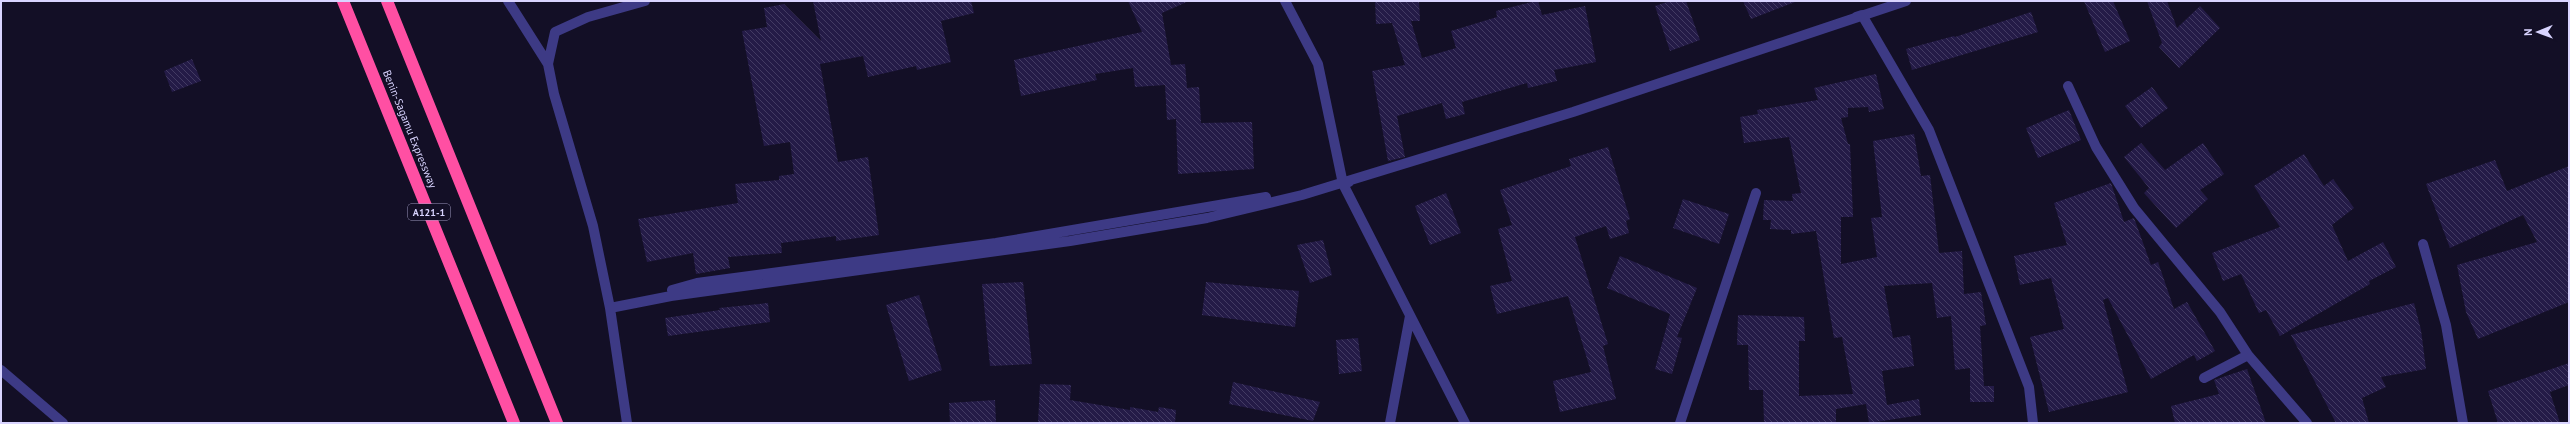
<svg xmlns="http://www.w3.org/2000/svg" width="2570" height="424" font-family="'PT Sans',sans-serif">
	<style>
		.building { fill: url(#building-back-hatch) }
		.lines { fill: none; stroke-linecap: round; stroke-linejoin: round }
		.street { stroke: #3d3a85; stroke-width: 10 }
		.highway { stroke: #ff4fa3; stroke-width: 12 }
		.labels { text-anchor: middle; stroke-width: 3; stroke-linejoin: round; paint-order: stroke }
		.shield { fill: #130f26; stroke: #9e99be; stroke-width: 1 }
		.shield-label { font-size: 10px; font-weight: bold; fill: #d9d4ff }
		.street-label { font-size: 11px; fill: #d9d4ff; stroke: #130f26 }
	</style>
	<defs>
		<pattern id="building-back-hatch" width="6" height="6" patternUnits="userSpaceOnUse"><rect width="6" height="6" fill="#241b47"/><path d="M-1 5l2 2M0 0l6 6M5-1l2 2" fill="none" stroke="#433b63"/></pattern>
	</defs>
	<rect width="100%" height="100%" fill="#130f26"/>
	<path class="building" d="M 813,1 L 971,1 L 974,13 L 941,21 L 951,62 L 917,70 L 916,66 L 868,77 L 863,56 L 820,64 L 838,162 L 868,157 L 879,235 L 836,241 L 836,236 L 781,243 L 782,253 L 728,257 L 730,268 L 696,274 L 693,253 L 647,262 L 638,219 L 738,203 L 735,184 L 779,180 L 779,176 L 794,174 L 790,142 L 764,146 L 742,31 L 767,27 L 764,8 L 784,4 L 821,41 Z
		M 1128,1 L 1189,1 L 1162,13 L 1171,65 L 1185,64 L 1187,88 L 1199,87 L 1201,123 L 1252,122 L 1254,169 L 1178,174 L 1176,119 L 1167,120 L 1165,85 L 1135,87 L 1133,68 L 1095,74 L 1097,80 L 1021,96 L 1014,60 L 1142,32 Z
		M 1375,1 L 1419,1 L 1420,21 L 1411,21 L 1422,58 L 1456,48 L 1451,31 L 1497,17 L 1496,11 L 1536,1 L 1538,1 L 1542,15 L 1585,6 L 1596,62 L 1554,70 L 1557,81 L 1528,88 L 1527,83 L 1462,102 L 1465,114 L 1446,119 L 1442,103 L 1397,116 L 1405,157 L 1388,161 L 1372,71 L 1405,65 L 1392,23 L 1376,24 Z
		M 1670,1 L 1686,1 L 1700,40 L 1670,51 L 1655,6 Z
		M 1743,1 L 1795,1 L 1795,2 L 1751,19 Z
		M 2084,1 L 2113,1 L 2130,41 L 2105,52 Z
		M 2147,1 L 2167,1 L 2177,28 L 2200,6 L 2220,28 L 2179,68 L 2159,47 L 2162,43 Z
		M 2031,12 L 2038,32 L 1912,70 L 1906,49 L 1954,36 L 1955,37 Z
		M 192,59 L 201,81 L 172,92 L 164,71 Z
		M 1876,74 L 1884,109 L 1869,112 L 1868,107 L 1848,108 L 1848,117 L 1841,118 L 1848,144 L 1850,144 L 1853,217 L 1841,217 L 1841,264 L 1877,257 L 1871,218 L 1882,217 L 1873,141 L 1914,134 L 1921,176 L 1930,175 L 1939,253 L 1962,251 L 1964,294 L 1981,292 L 1986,325 L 1980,326 L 1984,386 L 1994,386 L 1994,402 L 1970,402 L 1970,368 L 1955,370 L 1951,316 L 1937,318 L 1932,283 L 1884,286 L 1893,338 L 1910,335 L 1914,366 L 1882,371 L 1887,405 L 1919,399 L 1921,415 L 1869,423 L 1866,404 L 1836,409 L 1836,423 L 1764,423 L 1763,390 L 1749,390 L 1748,345 L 1737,345 L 1738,315 L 1804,317 L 1805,341 L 1799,341 L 1799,396 L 1853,394 L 1842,337 L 1834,338 L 1816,231 L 1791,234 L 1791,230 L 1770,229 L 1771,220 L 1763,220 L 1764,200 L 1793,201 L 1792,194 L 1801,193 L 1789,137 L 1744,143 L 1740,117 L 1758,114 L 1757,110 L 1818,100 L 1814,88 Z
		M 2152,87 L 2168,108 L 2141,128 L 2125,106 Z
		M 2069,110 L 2081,140 L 2038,158 L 2026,128 Z
		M 2141,143 L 2165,170 L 2203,143 L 2224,174 L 2200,190 L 2208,199 L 2176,228 L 2144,193 L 2149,188 L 2124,157 Z
		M 1608,147 L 1630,219 L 1626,221 L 1629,233 L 1610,239 L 1606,226 L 1575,237 L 1608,344 L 1603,346 L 1616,399 L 1560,412 L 1553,381 L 1591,372 L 1568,296 L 1497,314 L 1490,286 L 1512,281 L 1498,229 L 1512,225 L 1500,190 L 1571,166 L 1569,159 Z
		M 2304,154 L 2324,186 L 2333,179 L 2354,208 L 2332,225 L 2348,261 L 2383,242 L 2396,267 L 2369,281 L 2370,284 L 2280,336 L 2266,310 L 2259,313 L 2241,274 L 2223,281 L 2212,253 L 2280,227 L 2254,186 Z
		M 2495,160 L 2507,191 L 2569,166 L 2569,302 L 2478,339 L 2466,312 L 2457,265 L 2537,242 L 2523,215 L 2450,248 L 2426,184 Z
		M 2111,183 L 2124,222 L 2134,218 L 2151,265 L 2158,262 L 2174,309 L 2187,302 L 2215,351 L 2197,361 L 2194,355 L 2151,379 L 2108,298 L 2103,300 L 2128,392 L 2049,412 L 2030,337 L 2064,329 L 2051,278 L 2020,285 L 2014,256 L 2067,245 L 2054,203 Z
		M 1446,193 L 1461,233 L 1430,245 L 1415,206 Z
		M 1683,199 L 1729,214 L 1719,244 L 1673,228 Z
		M 1323,240 L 1332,275 L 1310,283 L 1297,245 Z
		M 1620,256 L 1697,288 L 1677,337 L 1682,338 L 1672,374 L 1655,369 L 1670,314 L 1607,288 Z
		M 1023,282 L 1032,364 L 990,366 L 982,284 Z
		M 1206,282 L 1299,291 L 1295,327 L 1202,315 Z
		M 919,295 L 942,370 L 909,381 L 886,305 Z
		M 768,303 L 770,322 L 668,336 L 665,318 L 720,310 L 719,308 Z
		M 2414,303 L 2421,330 L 2426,369 L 2381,377 L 2386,387 L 2362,398 L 2369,423 L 2336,423 L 2291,335 Z
		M 1358,338 L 1362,371 L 1339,374 L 1336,340 Z
		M 2569,363 L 2569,385 L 2550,392 L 2560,423 L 2498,423 L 2488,391 Z
		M 2247,369 L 2266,423 L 2175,423 L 2171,406 L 2219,394 L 2214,380 Z
		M 1233,382 L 1320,402 L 1313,421 L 1229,404 Z
		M 1040,384 L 1071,385 L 1070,400 L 1130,410 L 1130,407 L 1158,412 L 1159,407 L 1176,410 L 1175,423 L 1038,423 Z
		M 995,400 L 996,423 L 950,423 L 949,403 Z"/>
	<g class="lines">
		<path class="street" d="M 508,1 L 548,64
			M 1285,1 L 1318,64 L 1343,184
			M 1856,17 L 1862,15 L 1929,130 L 2029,387 L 2033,423
			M 2068,86 L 2096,147 L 2134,208 L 2220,312 L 2248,355 L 2307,423
			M 1349,182 L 1343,184 L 1465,423
			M 2423,244 L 2446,325 L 2463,423
			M 672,290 L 697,283 L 996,243 L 1266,197
			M 610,308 L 671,296 L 1070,241 L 1207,218 L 1302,195 L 1573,112 L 1906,1
			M 1,370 L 63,423
			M 2204,378 L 2248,355
			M 627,423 L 610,308 L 593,226 L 554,94 L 548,64 L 555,32 L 588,17 L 645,1
			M 1390,423 L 1410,316
			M 1680,423 L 1756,193"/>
		<path class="highway" d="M 343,1 L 514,423
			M 387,1 L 557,423"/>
	</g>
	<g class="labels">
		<rect class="shield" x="408" y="204" width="42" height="16" rx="3"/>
		<g class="shield-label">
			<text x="429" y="216">A121-1</text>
		</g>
		<g class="street-label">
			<text transform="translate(410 129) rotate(68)" y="4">Benin-Sagamu Expressway</text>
		</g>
	</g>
	<rect width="2570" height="424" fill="none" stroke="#d9d4ff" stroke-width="4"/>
	<g transform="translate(2538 32) rotate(269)" stroke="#130f26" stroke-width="3" paint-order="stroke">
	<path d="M0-3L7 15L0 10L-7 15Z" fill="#d9d4ff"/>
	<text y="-6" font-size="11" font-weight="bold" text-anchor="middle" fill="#d9d4ff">N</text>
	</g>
</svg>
